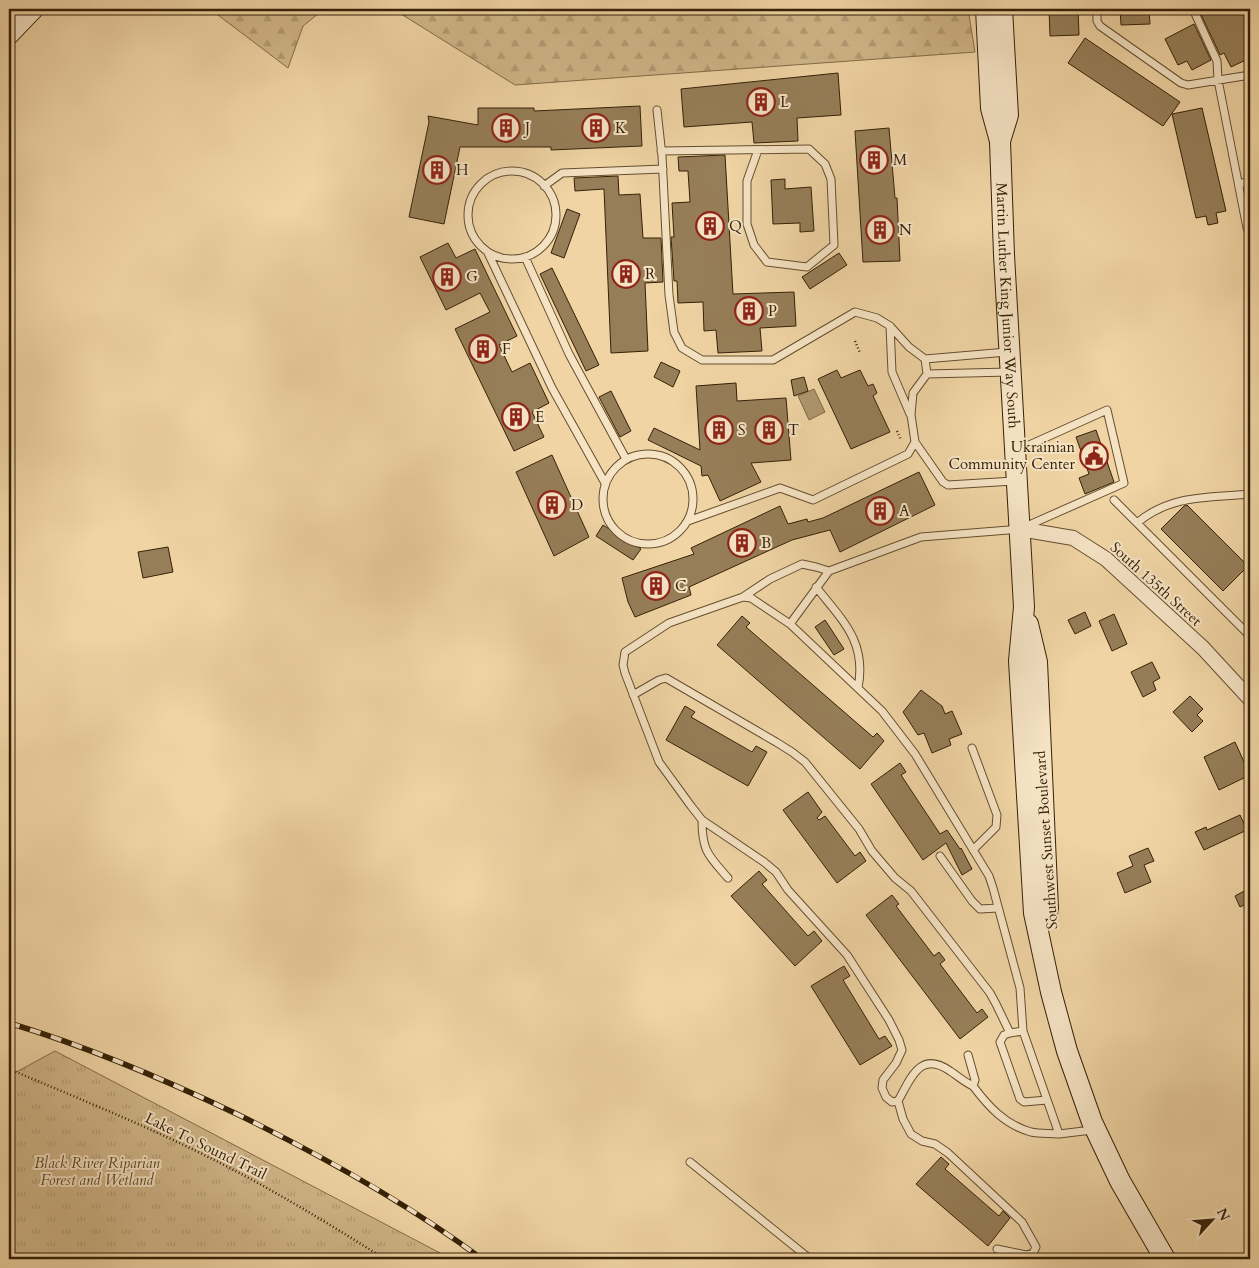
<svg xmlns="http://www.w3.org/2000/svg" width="1259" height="1268" font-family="Cardo,serif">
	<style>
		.forest { fill: url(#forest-firs); stroke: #826c48 }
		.park { fill: url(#park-tufts); stroke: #826c48 }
		.water { fill: #b0976e; stroke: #7f6844 }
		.building { fill: #967e58; stroke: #352106 }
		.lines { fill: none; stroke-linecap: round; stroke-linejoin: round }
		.lane-casing { stroke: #644e2e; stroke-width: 9 }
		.street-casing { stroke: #644e2e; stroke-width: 16 }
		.secondary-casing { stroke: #352106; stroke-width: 22 }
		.path { stroke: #352106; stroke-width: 2.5; stroke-dasharray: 1 2.5; stroke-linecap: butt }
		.lane { stroke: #f5e3c4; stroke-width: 7 }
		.street { stroke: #f5e3c4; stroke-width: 14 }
		.secondary { stroke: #f5e3c4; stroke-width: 20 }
		.rail-casing { stroke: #352106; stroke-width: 5.5 }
		.rail { stroke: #f5e3c4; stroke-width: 4; stroke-dasharray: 11; stroke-linecap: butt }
		.labels { text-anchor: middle; stroke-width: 4; stroke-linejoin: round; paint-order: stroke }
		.poi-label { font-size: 15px; fill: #352106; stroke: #f5e3c4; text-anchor: start }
		.street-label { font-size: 15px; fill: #352106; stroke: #f5e3c4 }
		.park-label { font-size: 15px; font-style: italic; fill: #5c4627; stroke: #f5e3c4 }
	</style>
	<defs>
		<pattern id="forest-firs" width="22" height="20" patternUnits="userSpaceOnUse" patternTransform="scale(1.25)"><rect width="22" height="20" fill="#d0b689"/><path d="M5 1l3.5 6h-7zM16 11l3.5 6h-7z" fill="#b39c75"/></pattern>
		<pattern id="park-tufts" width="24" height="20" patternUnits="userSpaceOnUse" patternTransform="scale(1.25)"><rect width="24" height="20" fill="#d0b689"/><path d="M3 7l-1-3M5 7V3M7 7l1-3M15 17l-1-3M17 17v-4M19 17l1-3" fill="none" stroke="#b39c75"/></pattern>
	</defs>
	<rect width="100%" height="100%" fill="#f0d4a4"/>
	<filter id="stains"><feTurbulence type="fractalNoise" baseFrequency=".004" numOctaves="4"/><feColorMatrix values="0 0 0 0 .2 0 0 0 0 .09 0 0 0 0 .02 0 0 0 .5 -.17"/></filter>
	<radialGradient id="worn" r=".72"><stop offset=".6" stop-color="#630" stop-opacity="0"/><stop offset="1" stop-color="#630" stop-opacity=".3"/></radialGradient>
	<path class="forest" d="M 210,9 L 324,9 L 303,26 L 288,68 Z
		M 393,9 L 968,9 L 975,52 L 515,85 Z"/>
	<path class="park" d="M 55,1051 L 442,1254 L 448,1259 L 9,1259 L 9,1076 Z"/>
	<path class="water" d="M 814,389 L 825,412 L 809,420 L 798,396 Z"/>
	<path class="building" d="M 1049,9 L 1078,9 L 1079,35 L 1050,36 Z
		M 1120,9 L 1149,9 L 1150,24 L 1121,25 Z
		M 1202,9 L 1250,9 L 1250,58 L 1231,67 L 1224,53 L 1220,55 L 1199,10 Z
		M 1194,24 L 1211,60 L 1192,70 L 1187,61 L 1178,65 L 1165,39 Z
		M 1085,38 L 1180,102 L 1163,126 L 1068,63 Z
		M 838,73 L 841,115 L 797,118 L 798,141 L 754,143 L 752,122 L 684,127 L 681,89 Z
		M 640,106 L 642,146 L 551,150 L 551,147 L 460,147 L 444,224 L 409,217 L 429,122 L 428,116 L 478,125 L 478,108 L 534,108 L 534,111 Z
		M 1202,108 L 1226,211 L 1216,213 L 1218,223 L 1208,225 L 1206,216 L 1196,218 L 1172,114 Z
		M 889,128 L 895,198 L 897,198 L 900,261 L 863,262 L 855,131 Z
		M 725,155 L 733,294 L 794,292 L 796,326 L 760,328 L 762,351 L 718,353 L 716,330 L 704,331 L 703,302 L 678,303 L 677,281 L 674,281 L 671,237 L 674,237 L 672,203 L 690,202 L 688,171 L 679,171 L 678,157 Z
		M 618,176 L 619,195 L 640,194 L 643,238 L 661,238 L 663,282 L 645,283 L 648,351 L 611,353 L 604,189 L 575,191 L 574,178 Z
		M 785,179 L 785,189 L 811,187 L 814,231 L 800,232 L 800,223 L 773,224 L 771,180 Z
		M 567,209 L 580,214 L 564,258 L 551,253 Z
		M 448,243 L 456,258 L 475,249 L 517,336 L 499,345 L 512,372 L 530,363 L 549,403 L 532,412 L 544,437 L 514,451 L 455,329 L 490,312 L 480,293 L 446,310 L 420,257 Z
		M 839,253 L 847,265 L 810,289 L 802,277 Z
		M 552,268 L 599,365 L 586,371 L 540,274 Z
		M 661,362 L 680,371 L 673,387 L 654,377 Z
		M 837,370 L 841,378 L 860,370 L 868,386 L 873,384 L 877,393 L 873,396 L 890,432 L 851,449 L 818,379 Z
		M 804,377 L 808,391 L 794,396 L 791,380 Z
		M 736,383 L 737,401 L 786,398 L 791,460 L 751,463 L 761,482 L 720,501 L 708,475 L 702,476 L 701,466 L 648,440 L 654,428 L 700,450 L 696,386 Z
		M 611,391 L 631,431 L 620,437 L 599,397 Z
		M 1096,430 L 1114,482 L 1085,494 L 1079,478 L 1089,474 L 1076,437 Z
		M 552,455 L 589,537 L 554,556 L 516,472 Z
		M 919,472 L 935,505 L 840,552 L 830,530 L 792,540 L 689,587 L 691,595 L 635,617 L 628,602 L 622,578 L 694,554 L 691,548 L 780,506 L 788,524 L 807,519 L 808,522 L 823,518 Z
		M 1187,505 L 1248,566 L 1223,591 L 1161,529 L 1184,506 Z
		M 603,525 L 641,549 L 633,560 L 596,536 Z
		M 168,547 L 173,572 L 143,578 L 138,552 Z
		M 1085,612 L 1091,626 L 1075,634 L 1068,620 Z
		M 1114,614 L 1127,644 L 1112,651 L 1099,621 Z
		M 742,616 L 750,623 L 746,627 L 873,737 L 877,733 L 884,741 L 860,769 L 717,645 Z
		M 825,620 L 844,649 L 834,655 L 815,627 Z
		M 1152,662 L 1160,678 L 1153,682 L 1156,690 L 1143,697 L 1131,672 Z
		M 921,690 L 942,706 L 945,714 L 952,711 L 962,734 L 949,739 L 951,745 L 932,753 L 924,733 L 918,735 L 903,712 Z
		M 1190,696 L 1203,709 L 1197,715 L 1203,721 L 1192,732 L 1173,712 Z
		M 685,706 L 695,712 L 691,717 L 752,752 L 756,746 L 767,752 L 748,786 L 666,740 Z
		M 1235,742 L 1250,775 L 1219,790 L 1204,757 Z
		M 900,763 L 906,772 L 901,775 L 940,834 L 947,830 L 960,849 L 961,848 L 972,869 L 962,875 L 946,843 L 923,860 L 871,784 Z
		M 808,792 L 822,812 L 817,818 L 819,820 L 825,816 L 855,856 L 860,852 L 866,861 L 837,883 L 783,810 Z
		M 1240,815 L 1247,830 L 1204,850 L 1195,832 L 1206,827 L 1207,830 Z
		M 1148,848 L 1154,861 L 1144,865 L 1151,882 L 1125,893 L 1117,873 L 1133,866 L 1129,856 Z
		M 759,871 L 767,880 L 762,884 L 808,936 L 814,931 L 822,941 L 795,966 L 731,896 Z
		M 1250,888 L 1250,902 L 1240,907 L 1235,896 Z
		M 892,895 L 899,904 L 896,906 L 934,956 L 939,952 L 945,960 L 940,964 L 977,1013 L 982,1009 L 988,1017 L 960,1039 L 866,915 Z
		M 844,966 L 850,976 L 843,980 L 879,1039 L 885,1036 L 892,1046 L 860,1065 L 811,986 Z
		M 941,1157 L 949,1164 L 945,1169 L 999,1216 L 1003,1211 L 1010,1218 L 988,1246 L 916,1184 Z"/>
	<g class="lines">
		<defs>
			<path id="lane" d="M 1097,9 L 1097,21 L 1100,26 L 1181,83 L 1188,85 L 1250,75
				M 1193,9 L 1217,61 L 1218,80 L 1247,228 L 1250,234
				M 657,110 L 662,156 L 669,295 L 674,332 L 682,348 L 702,360 L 773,360 L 855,312 L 877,318 L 890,326 L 909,347 L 925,359 L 927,374 L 913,393 L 911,415 L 915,442 L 908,454 L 813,500 L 780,488 L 688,521
				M 661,151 L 809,149 L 825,164 L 831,179 L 834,245 L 807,267 L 767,262 L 754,245 L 747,224 L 747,181 L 758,150
				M468 215a44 44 0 1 1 88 0a44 44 0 1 1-88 0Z
				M 1239,184 L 1250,181
				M 544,186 L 562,173 L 663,169
				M 488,253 L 552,388 L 605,483
				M 525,257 L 569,354 L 626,459
				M 890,326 L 892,372 L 910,414
				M 925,359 L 1007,352
				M 927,374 L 1009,372
				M 915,442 L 943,482 L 948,485 L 1014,481
				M 1018,450 L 1107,410 L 1124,483 L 1020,529 L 921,537 L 829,571 L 790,624 L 882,711 L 915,754 L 989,876 L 993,888 L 1020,988 L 1023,1031 L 1059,1134 L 1092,1130
				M603 499a45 45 0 1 1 90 0a45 45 0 1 1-90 0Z
				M 1114,500 L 1250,636
				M 1137,523 C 1171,494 1209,498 1250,494
				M 816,587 C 843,621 867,642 858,688
				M 743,597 L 770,579 L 802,564 L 816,567 L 829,571
				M 790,624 L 751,598 L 743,597 L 669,623 L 625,652 L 623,665 L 625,673 L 659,762 L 691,806 L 702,820 L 764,862 L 776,872 L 788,890 L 847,955 L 889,1020 L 899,1040 L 902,1050 L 896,1063 L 883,1080 L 882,1088 L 886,1097 L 892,1102 L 898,1101 C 911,1078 920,1050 950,1071 C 958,1076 964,1082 973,1086 L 975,1080 L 968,1055
				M 633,695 L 659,680 L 666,678 L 776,742 L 792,752 L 805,762 L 859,829 L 872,851 L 895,878 L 911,891 L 990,993 L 996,1004 L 1010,1033 L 1023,1031
				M 972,748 L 997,815 L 996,827 L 973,850
				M 702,820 C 702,851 708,855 728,878
				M 940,856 L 972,901 L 980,909 L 998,908
				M 1010,1033 L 1004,1035 L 1000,1042 L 1020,1099 L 1024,1102 L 1047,1100
				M 973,1086 C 988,1106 1005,1125 1031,1132 C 1040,1134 1050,1133 1059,1134
				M 898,1101 L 903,1119 L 911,1134 L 922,1141 L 935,1144 L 948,1153 L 1022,1222 L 1036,1247 L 1033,1253 L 1026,1255 L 997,1249
				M 690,1162 L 810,1259"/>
			<path id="street" d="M 1020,529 L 1073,538 L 1106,559 L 1203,648 L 1250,699"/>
			<g id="secondary">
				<path id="s1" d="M 986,9 L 991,108 L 1000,141 L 1004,255 L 1024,607 L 1019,661 L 1034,913 L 1051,992 L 1067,1051 L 1092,1122 L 1120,1181 L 1165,1259"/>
				<path d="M 9,34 L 33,9"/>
				<path d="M 1000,141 L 1008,115 L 1002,9"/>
				<path d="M 1028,624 L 1037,662 L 1048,909"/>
			</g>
		</defs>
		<use href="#lane" class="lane-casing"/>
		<use href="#street" class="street-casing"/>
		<use href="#secondary" class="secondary-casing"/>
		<path class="path" d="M 855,341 L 860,353
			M 897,431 L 901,440
			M 9,1069 C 82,1100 157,1130 228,1167 C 282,1195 334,1227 385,1259"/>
		<use href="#lane" class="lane"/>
		<use href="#street" class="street"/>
		<use href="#secondary" class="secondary"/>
		<defs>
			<path id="rail" d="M 9,1023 C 89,1047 166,1080 241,1116 C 324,1157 407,1203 482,1259"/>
		</defs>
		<use href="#rail" class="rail-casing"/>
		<use href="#rail" class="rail"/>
	</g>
	<defs>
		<symbol id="building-ring" viewBox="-11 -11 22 22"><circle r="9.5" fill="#f5e3c4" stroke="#8f2418" stroke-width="1.5"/><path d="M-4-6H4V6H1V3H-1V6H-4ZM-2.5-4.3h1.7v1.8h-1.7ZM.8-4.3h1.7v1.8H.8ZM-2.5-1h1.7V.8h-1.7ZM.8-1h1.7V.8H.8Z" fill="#8f2418"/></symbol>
		<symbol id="civic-ring" viewBox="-11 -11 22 22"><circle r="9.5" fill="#f5e3c4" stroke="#8f2418" stroke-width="1.5"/><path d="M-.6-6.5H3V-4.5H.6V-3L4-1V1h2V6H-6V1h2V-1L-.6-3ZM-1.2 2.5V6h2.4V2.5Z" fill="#8f2418"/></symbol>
	</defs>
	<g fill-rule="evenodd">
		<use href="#building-ring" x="745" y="86" width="32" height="32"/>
		<use href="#building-ring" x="490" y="112" width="32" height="32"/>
		<use href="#building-ring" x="580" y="112" width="32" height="32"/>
		<use href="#building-ring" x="858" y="144" width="32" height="32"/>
		<use href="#building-ring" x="421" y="154" width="32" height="32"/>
		<use href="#building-ring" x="694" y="210" width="32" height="32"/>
		<use href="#building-ring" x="864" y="214" width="32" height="32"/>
		<use href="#building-ring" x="610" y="258" width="32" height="32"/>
		<use href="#building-ring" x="431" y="261" width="32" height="32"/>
		<use href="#building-ring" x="733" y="295" width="32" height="32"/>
		<use href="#building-ring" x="467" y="333" width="32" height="32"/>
		<use href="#building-ring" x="500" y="401" width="32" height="32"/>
		<use href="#building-ring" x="703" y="414" width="32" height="32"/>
		<use href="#building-ring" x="753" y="414" width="32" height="32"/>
		<use href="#civic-ring" x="1078" y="440" width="32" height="32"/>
		<use href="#building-ring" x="536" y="489" width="32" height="32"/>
		<use href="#building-ring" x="864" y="495" width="32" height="32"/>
		<use href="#building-ring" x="726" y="527" width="32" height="32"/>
		<use href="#building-ring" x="640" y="570" width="32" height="32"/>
	</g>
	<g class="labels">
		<g class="poi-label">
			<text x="780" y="107">L</text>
			<text x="525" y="133">J</text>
			<text x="615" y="133">K</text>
			<text x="893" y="165">M</text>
			<text x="456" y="175">H</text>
			<text x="729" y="231">Q</text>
			<text x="899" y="235">N</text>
			<text x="645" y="279">R</text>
			<text x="466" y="282">G</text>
			<text x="768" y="316">P</text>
			<text x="502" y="354">F</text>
			<text x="535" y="422">E</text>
			<text x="738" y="435">S</text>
			<text x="788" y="435">T</text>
			<text x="1075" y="452" text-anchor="end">Ukrainian<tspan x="1075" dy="17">Community Center</tspan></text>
			<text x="571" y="510">D</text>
			<text x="899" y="516">A</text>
			<text x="761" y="548">B</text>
			<text x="675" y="591">C</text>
		</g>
		<g class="street-label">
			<text dy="5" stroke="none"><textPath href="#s1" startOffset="298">Martin Luther King Junior Way South</textPath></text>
			<text transform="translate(1156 584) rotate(42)" y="5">South 135th Street</text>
			<text transform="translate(1046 840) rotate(-94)" y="5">Southwest Sunset Boulevard</text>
			<text transform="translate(206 1146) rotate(26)" y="5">Lake To Sound Trail</text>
		</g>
		<g class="park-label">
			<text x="97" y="1168">Black River Riparian<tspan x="97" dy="17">Forest and Wetland</tspan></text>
		</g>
	</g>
	<rect width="1259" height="1268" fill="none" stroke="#f0d4a4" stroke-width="30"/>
	<rect x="10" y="10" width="1239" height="1248" fill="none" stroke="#352106" stroke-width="2.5"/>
	<rect x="15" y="15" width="1229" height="1238" fill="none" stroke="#352106"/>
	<g transform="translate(1212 1220) rotate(64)" stroke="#f5e3c4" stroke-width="4" paint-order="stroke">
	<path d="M0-4L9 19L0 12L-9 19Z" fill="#352106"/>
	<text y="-8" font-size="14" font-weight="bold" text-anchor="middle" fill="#352106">N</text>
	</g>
	<rect width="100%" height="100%" filter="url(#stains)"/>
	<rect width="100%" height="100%" fill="url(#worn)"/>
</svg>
